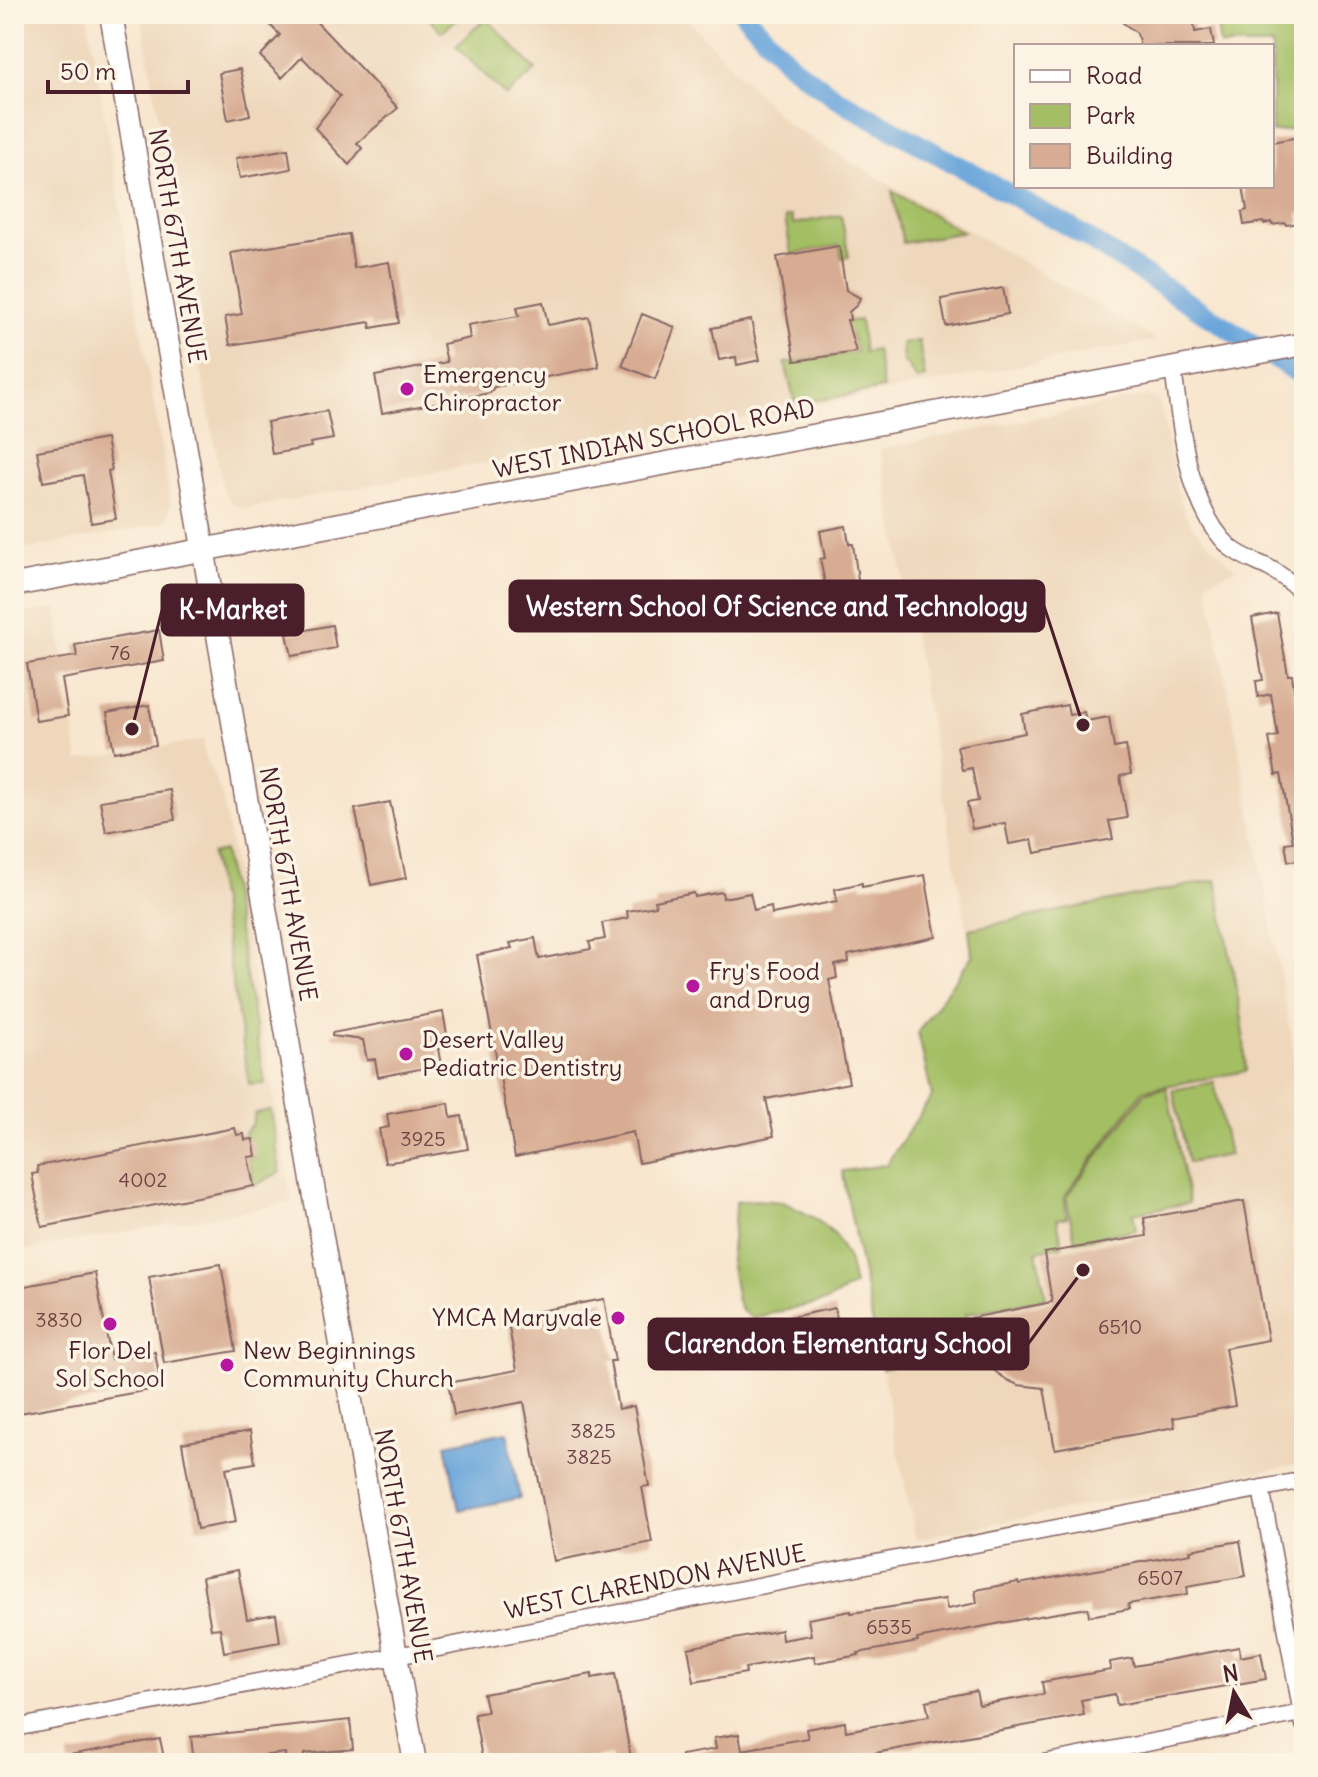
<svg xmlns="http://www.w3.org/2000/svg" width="1318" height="1777" font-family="Delius,sans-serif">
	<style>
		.built { fill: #eed7bb }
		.green { fill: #a3be64; stroke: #766e48; stroke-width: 2 }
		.water { fill: #6aa6db; stroke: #5a6283; stroke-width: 2 }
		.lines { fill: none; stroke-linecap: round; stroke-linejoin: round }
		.canal { stroke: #6aa6db; stroke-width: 20 }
		.building { fill: #d7ac92 }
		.minor-casing { stroke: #876564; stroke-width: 19 }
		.secondary-casing { stroke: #876564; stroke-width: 25 }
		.minor { stroke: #fff; stroke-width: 16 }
		.secondary { stroke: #fff; stroke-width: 22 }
		.poi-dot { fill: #b5179e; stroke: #fcf5e5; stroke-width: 3 }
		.labels { text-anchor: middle; stroke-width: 7; stroke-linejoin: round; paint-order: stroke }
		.number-label { font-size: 20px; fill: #6d4245 }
		.street-label { font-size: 24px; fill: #4a1f2b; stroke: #fcf5e5 }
		.poi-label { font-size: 24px; fill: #4a1f2b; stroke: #fcf5e5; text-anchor: start }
		.leader { fill: none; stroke: #4a1f2b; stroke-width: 3 }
		.callout-dot { fill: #4a1f2b; stroke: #fcf5e5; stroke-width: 3 }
		.callout { fill: #4a1f2b; stroke: #4a1f2b; stroke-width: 3 }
		.callout-label { font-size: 26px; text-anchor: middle; font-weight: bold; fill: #fff }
	</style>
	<rect width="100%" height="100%" fill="#fcf5e5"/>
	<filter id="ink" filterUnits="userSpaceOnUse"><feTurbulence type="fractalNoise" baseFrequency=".0125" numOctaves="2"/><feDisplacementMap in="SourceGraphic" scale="16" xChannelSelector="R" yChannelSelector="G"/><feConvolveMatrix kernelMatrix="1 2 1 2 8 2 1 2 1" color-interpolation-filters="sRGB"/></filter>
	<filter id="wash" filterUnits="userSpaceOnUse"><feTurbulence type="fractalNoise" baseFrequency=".006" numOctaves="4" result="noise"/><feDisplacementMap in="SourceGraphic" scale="32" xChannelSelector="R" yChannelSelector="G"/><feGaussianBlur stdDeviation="1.8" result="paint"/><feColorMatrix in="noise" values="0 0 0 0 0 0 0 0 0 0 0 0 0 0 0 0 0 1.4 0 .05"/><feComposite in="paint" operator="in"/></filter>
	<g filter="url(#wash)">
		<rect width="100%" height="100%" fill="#f8e6cf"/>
		<path class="built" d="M 18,14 L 87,14 L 171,505 L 167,518 L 161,524 L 14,551 L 14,15 Z
			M 141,14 L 682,14 L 788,125 L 1156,340 L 798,409 L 555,450 L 249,508 L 236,506 L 229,500 L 223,489 L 201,371 L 201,309 L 191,252 L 176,220 Z
			M 1147,396 L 1155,398 L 1160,403 L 1178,492 L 1185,513 L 1194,528 L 1236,569 L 1207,581 L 1262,871 L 1304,1109 L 1304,1463 L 916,1539 L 842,1172 L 886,1165 L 932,1096 L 918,1032 L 972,956 L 880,449 Z
			M 56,608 L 78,761 L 203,740 L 205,756 L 222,796 L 292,1202 L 14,1252 L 14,615 Z"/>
		<path class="green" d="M 424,14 L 463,14 L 442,32 Z
			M 1215,14 L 1304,14 L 1304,128 L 1272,132 L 1272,46 L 1220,46 Z
			M 486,18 L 536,70 L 506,96 L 456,46 Z
			M 892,191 L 963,232 L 903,243 Z
			M 841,215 L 849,257 L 842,258 L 839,246 L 791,254 L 785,217 L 791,216 L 793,224 Z
			M 860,320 L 864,352 L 876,350 L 883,389 L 795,404 L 785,363 L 856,352 L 851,334 L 839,322 Z
			M 919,341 L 925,378 L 917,380 L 903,360 L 902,344 Z
			M 224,851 L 265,1084 L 249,1084 L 212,854 Z
			M 1216,880 L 1243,1025 L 1246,1071 L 1144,1090 L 1064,1197 L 1067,1217 L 1057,1219 L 1062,1246 L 1037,1251 L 1046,1298 L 966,1314 L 970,1341 L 882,1369 L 842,1171 L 886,1165 L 932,1096 L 918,1032 L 972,956 L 969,929 Z
			M 1214,1082 L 1229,1155 L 1188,1163 L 1173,1090 Z
			M 1167,1088 L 1189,1203 L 1133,1213 L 1136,1230 L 1075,1241 L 1066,1197 L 1146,1092 Z
			M 271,1110 L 280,1172 L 254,1186 L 248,1157 L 255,1156 L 245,1140 L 244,1134 L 252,1125 L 255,1113 Z
			M 756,1200 L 783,1202 L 813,1217 L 835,1235 L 848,1259 L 854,1285 L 827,1301 L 752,1318 L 741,1310 L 737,1301 L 730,1260 L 736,1202 Z"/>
		<path class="water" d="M 507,1432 L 520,1498 L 459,1510 L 446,1444 Z"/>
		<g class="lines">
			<path class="canal" d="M 744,14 L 792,66 L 839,100 L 1070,227 L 1304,377"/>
		</g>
		<g id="blocks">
			<path class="building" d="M 270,14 L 309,14 L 398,108 L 357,143 L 362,148 L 349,165 L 315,128 L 340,96 L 302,57 L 282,78 L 260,56 L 280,35 L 271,26 Z
				M 1111,14 L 1188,14 L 1193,17 L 1195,32 L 1211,29 L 1214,46 L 1140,46 L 1137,33 Z
				M 240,69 L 250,115 L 228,120 L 219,73 Z
				M 1304,136 L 1304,212 L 1298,214 L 1300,223 L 1286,225 L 1285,223 L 1272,225 L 1271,222 L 1264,224 L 1263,222 L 1244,225 L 1242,212 L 1247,210 L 1243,186 L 1272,186 L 1272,142 Z
				M 288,149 L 291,169 L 240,178 L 236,158 Z
				M 349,234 L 354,268 L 389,262 L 399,323 L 371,328 L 370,322 L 230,345 L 225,317 L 242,314 L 231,253 Z
				M 839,246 L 846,290 L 860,298 L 857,305 L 849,312 L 850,320 L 847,320 L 856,352 L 795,361 L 777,257 Z
				M 1003,288 L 1008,314 L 946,326 L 941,299 Z
				M 543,302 L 548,325 L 589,317 L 599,367 L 494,387 L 490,393 L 382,413 L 375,376 L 447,362 L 443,344 L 470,338 L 468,325 L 519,316 L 517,307 Z
				M 642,314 L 675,327 L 655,379 L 622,366 Z
				M 751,320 L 760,360 L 737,365 L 736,357 L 719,360 L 712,328 Z
				M 327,411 L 333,439 L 310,443 L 311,447 L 272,454 L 267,422 Z
				M 106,439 L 112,470 L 108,471 L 116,519 L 91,523 L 83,475 L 43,482 L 37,451 Z
				M 846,526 L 849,544 L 853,544 L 859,587 L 827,593 L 820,559 L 825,558 L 820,531 Z
				M 1277,613 L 1288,675 L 1292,675 L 1304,753 L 1304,860 L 1288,861 L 1285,843 L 1293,842 L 1281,774 L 1276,775 L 1269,738 L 1278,736 L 1271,694 L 1258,697 L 1256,681 L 1263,680 L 1252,618 Z
				M 332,625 L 336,648 L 292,656 L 287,634 Z
				M 159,630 L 164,661 L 62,679 L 68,716 L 36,721 L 27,664 L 77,656 L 75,645 Z
				M 149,705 L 156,745 L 114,752 L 107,713 Z
				M 1067,705 L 1069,715 L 1084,712 L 1086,721 L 1109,717 L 1114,748 L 1126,746 L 1131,774 L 1120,776 L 1127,818 L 1109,821 L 1113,839 L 1035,853 L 1032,840 L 1009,844 L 1005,823 L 972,829 L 967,803 L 978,801 L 972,768 L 962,770 L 957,746 L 1025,733 L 1022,714 Z
				M 170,790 L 175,820 L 106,832 L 100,801 Z
				M 390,802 L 406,878 L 371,885 L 355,809 Z
				M 925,875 L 936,937 L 848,955 L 849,962 L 835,965 L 837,978 L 829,980 L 849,1083 L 766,1099 L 774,1136 L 639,1163 L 633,1132 L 515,1157 L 477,955 L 512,948 L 510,943 L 535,938 L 539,959 L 591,949 L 589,942 L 605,939 L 602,923 L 628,918 L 627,911 L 656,906 L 655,901 L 694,893 L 695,897 L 722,892 L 723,898 L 750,893 L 754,910 L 771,906 L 772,914 L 837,901 L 835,889 L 862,883 L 862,887 Z
				M 443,1012 L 449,1046 L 438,1049 L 441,1065 L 378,1077 L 375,1059 L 367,1060 L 363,1040 L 332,1036 L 332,1033 Z
				M 449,1103 L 451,1118 L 462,1116 L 468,1149 L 385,1163 L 379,1129 L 389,1127 L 387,1114 Z
				M 235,1128 L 237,1135 L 244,1134 L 245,1140 L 253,1139 L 256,1156 L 248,1157 L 254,1186 L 42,1227 L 32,1174 L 38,1173 L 37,1166 Z
				M 1244,1201 L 1268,1340 L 1225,1348 L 1235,1406 L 1173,1418 L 1175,1427 L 1055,1449 L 1044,1388 L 1018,1385 L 1007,1380 L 996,1372 L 986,1362 L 979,1347 L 971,1318 L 1052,1302 L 1044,1253 L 1147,1236 L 1144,1218 Z
				M 221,1264 L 236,1351 L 164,1363 L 149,1277 Z
				M 95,1273 L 111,1359 L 155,1352 L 161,1388 L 14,1414 L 14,1288 Z
				M 604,1299 L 615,1361 L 610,1361 L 618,1409 L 634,1406 L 649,1486 L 642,1487 L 652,1542 L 554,1561 L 524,1402 L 454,1415 L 448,1383 L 517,1370 L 507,1317 Z
				M 835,1308 L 842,1345 L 798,1353 L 797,1349 L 749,1358 L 746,1340 L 794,1331 L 791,1317 Z
				M 250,1431 L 255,1463 L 226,1468 L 236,1522 L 197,1529 L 182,1443 Z
				M 1240,1541 L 1246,1576 L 1187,1586 L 1188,1594 L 1128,1604 L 1129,1609 L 1089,1616 L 1088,1608 L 1039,1616 L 917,1639 L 918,1642 L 858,1653 L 859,1655 L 815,1663 L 814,1656 L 745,1668 L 746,1673 L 694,1682 L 688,1648 L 781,1630 L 782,1640 L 811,1635 L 808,1619 L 851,1611 L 851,1613 L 945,1599 L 947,1609 L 977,1603 L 975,1590 L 1018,1582 L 1019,1584 L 1191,1553 L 1190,1550 Z
				M 238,1570 L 247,1619 L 276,1614 L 280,1642 L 224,1652 L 220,1628 L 211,1629 L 202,1577 Z
				M 1239,1647 L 1240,1657 L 1261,1653 L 1266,1679 L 1117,1705 L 1115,1694 L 1081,1700 L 1084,1715 L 820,1763 L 681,1763 L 681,1755 L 716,1749 L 714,1738 L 739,1734 L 742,1750 L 808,1738 L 806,1729 L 845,1722 L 846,1731 L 929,1716 L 926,1701 L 976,1691 L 979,1705 L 1044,1694 L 1042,1682 L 1111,1670 L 1110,1662 L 1132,1658 L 1134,1666 Z
				M 592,1674 L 592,1678 L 615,1674 L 632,1763 L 612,1763 L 611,1755 L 582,1760 L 583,1763 L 483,1763 L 474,1714 L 487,1712 L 483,1694 Z
				M 350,1720 L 353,1749 L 304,1754 L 304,1762 L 294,1763 L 286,1763 L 285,1753 L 194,1763 L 191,1737 Z
				M 160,1739 L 165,1763 L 69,1763 L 68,1755 Z"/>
		</g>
	</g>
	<g filter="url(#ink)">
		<use href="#blocks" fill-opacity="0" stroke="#876564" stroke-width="2"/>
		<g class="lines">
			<defs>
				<path id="minor" d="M 1173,369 C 1181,426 1187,508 1231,548 C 1242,557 1257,562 1269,568 C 1282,575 1294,585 1304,594
					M 1261,1488 L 1304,1725
					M 14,1728 L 444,1647 L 1304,1480
					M 1043,1763 L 1302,1713"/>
				<path id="secondary" d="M 111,14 L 313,1186 L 415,1763
					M 14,585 L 1304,344"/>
			</defs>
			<use href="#minor" class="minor-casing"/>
			<use href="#secondary" class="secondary-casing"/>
			<use href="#minor" class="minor"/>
			<use href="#secondary" class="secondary"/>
		</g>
	</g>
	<g class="poi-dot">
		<circle cx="407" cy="389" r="8"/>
		<circle cx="693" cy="986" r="8"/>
		<circle cx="406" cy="1054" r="8"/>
		<circle cx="618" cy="1318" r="8"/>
		<circle cx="110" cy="1324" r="8"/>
		<circle cx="227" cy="1365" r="8"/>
	</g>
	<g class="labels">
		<g class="number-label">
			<text x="120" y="660">76</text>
			<text x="423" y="1146">3925</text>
			<text x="143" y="1187">4002</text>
			<text x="59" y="1327">3830</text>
			<text x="1120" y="1334">6510</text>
			<text x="593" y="1438">3825</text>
			<text x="589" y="1464">3825</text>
			<text x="1160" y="1585">6507</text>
			<text x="889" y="1634">6535</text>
		</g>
		<g class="street-label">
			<text transform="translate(177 246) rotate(80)" y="8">NORTH 67TH AVENUE</text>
			<text transform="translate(654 439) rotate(-11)" y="8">WEST INDIAN SCHOOL ROAD</text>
			<text transform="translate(288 884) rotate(80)" y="8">NORTH 67TH AVENUE</text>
			<text transform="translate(403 1546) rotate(80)" y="8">NORTH 67TH AVENUE</text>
			<text transform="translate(655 1582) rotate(-11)" y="8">WEST CLARENDON AVENUE</text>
		</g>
		<g class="poi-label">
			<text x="423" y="383">Emergency<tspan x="423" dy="28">Chiropractor</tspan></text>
			<text x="709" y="980">Fry's Food<tspan x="709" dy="28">and Drug</tspan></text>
			<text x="422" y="1048">Desert Valley<tspan x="422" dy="28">Pediatric Dentistry</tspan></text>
			<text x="602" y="1326" text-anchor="end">YMCA Maryvale</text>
			<text x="110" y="1359" text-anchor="middle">Flor Del<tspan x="110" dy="28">Sol School</tspan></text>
			<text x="243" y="1359">New Beginnings<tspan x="243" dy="28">Community Church</tspan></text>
		</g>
	</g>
	<path class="leader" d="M1083 725L1044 606M132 729L162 610M1083 1270L1028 1344"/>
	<g class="callout-dot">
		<circle cx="1083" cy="725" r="8"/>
		<circle cx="132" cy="729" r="8"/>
		<circle cx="1083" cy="1270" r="8"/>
	</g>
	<g class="callout">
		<rect x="510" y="581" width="534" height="50" rx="8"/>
		<rect x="162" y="585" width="141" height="50" rx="8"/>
		<rect x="649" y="1319" width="379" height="50" rx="8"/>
	</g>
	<g class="callout-label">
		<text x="777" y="616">Western School Of Science and Technology</text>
		<text x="233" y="619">K-Market</text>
		<text x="838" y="1353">Clarendon Elementary School</text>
	</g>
	<rect width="1318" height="1777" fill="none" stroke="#fcf5e5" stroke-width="48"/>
	<rect x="1014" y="44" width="260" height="144" fill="#fcf5e5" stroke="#b59f9b" stroke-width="2"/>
	<rect x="1030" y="70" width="40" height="12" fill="#ffffff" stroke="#b59f9b" stroke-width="2"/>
	<text x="1086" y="84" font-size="24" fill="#4a1f2b">Road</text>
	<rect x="1030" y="104" width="40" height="24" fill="#a3be64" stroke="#b59f9b" stroke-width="2"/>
	<text x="1086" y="124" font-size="24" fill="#4a1f2b">Park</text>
	<rect x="1030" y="144" width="40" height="24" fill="#d7ac92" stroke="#b59f9b" stroke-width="2"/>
	<text x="1086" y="164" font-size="24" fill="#4a1f2b">Building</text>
	<g transform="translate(1234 1693) rotate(350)" stroke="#fcf5e5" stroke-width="6" paint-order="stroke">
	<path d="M0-6L14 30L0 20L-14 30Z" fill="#4a1f2b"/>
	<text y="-12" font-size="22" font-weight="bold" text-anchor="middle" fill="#4a1f2b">N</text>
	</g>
	<path d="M48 80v12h140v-12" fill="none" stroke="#4a1f2b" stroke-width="4"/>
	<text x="60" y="80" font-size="24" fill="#4a1f2b" stroke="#fcf5e5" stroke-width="6" paint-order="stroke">50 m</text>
</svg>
